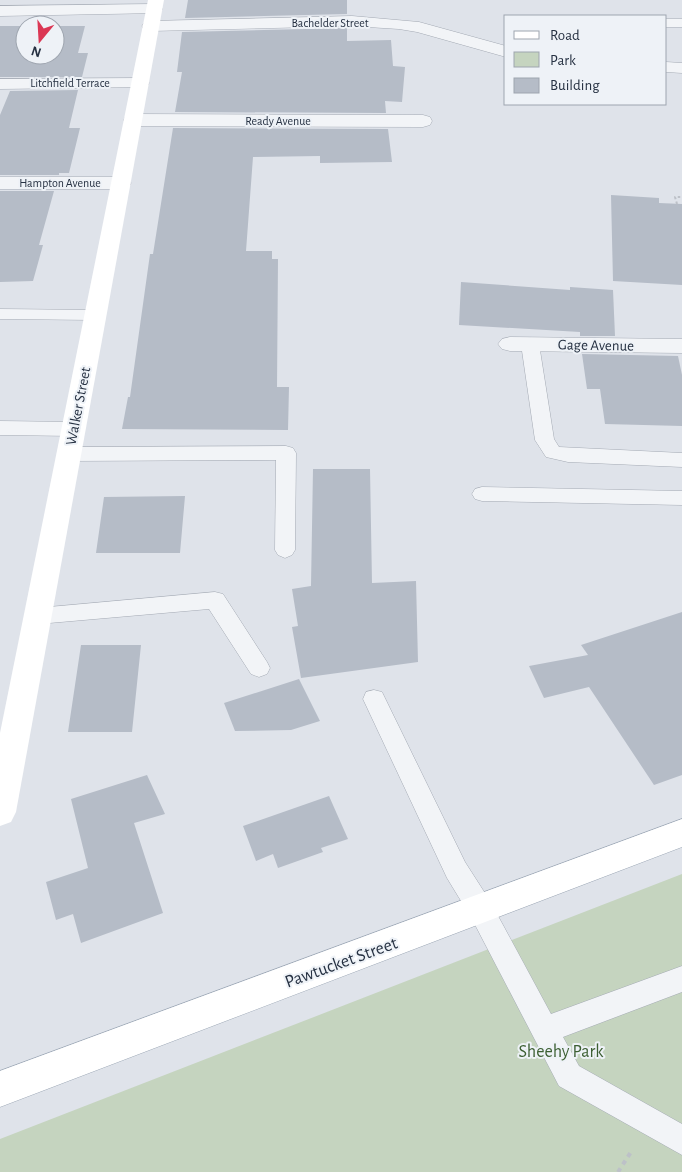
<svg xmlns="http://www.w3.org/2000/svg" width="682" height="1172" font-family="'Alegreya Sans',sans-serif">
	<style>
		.green { fill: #c5d4bf }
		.building { fill: #b5bcc7 }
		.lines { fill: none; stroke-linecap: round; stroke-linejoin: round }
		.lane-casing { stroke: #a4aab4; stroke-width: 1 }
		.street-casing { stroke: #a4aab4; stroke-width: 1 }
		.primary-casing { stroke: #9da8b6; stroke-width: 1 }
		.path-far1 { stroke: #bdc1c8; stroke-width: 2; stroke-dasharray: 2.5 2.5; stroke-linecap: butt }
		.path { stroke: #bdc1c8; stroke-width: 4; stroke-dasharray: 4.5 4.5; stroke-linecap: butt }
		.lane { fill: #f2f4f7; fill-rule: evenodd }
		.street { fill: #f2f4f7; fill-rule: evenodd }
		.secondary { fill: #fff; fill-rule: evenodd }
		.primary { fill: #fff; fill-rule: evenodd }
		.labels { text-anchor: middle; stroke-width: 4; stroke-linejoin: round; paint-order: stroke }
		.far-street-label { font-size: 12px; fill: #263142; stroke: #eef2f7 }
		.street-label { font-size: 15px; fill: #263142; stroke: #eef2f7 }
		.near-street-label { font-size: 18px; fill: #263142; stroke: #eef2f7 }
		.near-park-label { font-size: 18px; fill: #3c5f32; stroke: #eef2f7 }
	</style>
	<rect width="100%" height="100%" fill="#dfe3ea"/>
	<path class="green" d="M 682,874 L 682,1172 L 0,1172 L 0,1139 Z"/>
	<path class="building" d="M 188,0 L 347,0 L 347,14 L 185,18 Z
		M 0,26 L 25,26 L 25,55 L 55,55 L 55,26 L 85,26 L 78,53 L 88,53 L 82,77 L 0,77 Z
		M 347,28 L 347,41 L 391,40 L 393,66 L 405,67 L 402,102 L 385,101 L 386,113 L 175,112 L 182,72 L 177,72 L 182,32 Z
		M 78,90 L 69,128 L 80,128 L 69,173 L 59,173 L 59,175 L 0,175 L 0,115 L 10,91 Z
		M 173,128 L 388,129 L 392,162 L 320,163 L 320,156 L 253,157 L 246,251 L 272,251 L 272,259 L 278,259 L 277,387 L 289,387 L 288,430 L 122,429 L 128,397 L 130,397 L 150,254 L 153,254 Z
		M 0,191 L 54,191 L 39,245 L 43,245 L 33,281 L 0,282 Z
		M 611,195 L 659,198 L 659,203 L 682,204 L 682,285 L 613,281 Z
		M 461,282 L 570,290 L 570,287 L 613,290 L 615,336 L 580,336 L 580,332 L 459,325 Z
		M 582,354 L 678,356 L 682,375 L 682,426 L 605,424 L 600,389 L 587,389 Z
		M 313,469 L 370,469 L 372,583 L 416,581 L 418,662 L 301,678 L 292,627 L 298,626 L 292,589 L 311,586 Z
		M 185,496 L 180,553 L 96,553 L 104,497 Z
		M 682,612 L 682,775 L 654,785 L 589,687 L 544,698 L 529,666 L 588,655 L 581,645 Z
		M 81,645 L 141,645 L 132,732 L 68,732 Z
		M 299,679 L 320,721 L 291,730 L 235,731 L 224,703 Z
		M 147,775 L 165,814 L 134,823 L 163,913 L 81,943 L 73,914 L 56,920 L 46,882 L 88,868 L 71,799 Z
		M 329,796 L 348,839 L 321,848 L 323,852 L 278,868 L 273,854 L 256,861 L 243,826 Z"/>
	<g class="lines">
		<defs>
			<path id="lane" d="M 666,19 L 682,19 L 682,27 L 666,27 Z
				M 0,309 L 95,310 L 101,311 L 104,315 L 101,319 L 95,320 L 0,319 Z
				M 530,338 L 536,340 L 539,344 L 554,439 L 559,447 L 682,453 L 682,467 L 568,462 L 546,457 L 535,440 L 521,344 L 524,340 Z
				M 0,421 L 74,422 L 81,424 L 84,429 L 81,434 L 74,436 L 0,435 Z
				M 286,446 L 293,448 L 296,453 L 295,550 L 292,555 L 285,558 L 278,555 L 275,550 L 276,460 L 68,461 L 61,459 L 58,454 L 61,449 L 68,447 Z
				M 482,487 L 682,491 L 682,505 L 482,501 L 475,499 L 472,494 L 475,489 Z
				M 215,592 L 223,594 L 267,662 L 270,668 L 267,674 L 259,677 L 251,674 L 209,609 L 38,624 L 30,622 L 27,616 L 30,610 L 38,608 Z
				M 374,690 L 382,692 L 465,862 L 490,901 L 551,1014 L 682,966 L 682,992 L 563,1037 L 579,1066 L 682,1124 L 682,1155 L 559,1086 L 472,919 L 447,878 L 363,699 L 366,692 Z"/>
			<path id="street" d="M 154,4 L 160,5 L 162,9 L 160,13 L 0,16 L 0,6 Z
				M 352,16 L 419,22 L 506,46 L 506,57 L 417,32 L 399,29 L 352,26 L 151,31 L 145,30 L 142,26 L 145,22 L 151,21 Z
				M 666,62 L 682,63 L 682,73 L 666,72 Z
				M 140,78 L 146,79 L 149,83 L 146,87 L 0,89 L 0,79 Z
				M 133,114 L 423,115 L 430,117 L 432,121 L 430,125 L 423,127 L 133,126 L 126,124 L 124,120 L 126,116 Z
				M 0,177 L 121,177 L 128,179 L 131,183 L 128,187 L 121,189 L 0,189 Z
				M 510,337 L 682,339 L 682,353 L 510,351 L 502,349 L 498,344 L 502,339 Z"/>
			<path id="primary" d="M 682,819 L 682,847 L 0,1107 L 0,1071 Z"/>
		</defs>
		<use href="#lane" class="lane-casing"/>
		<use href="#street" class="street-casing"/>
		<use href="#primary" class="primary-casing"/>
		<path class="path-far1" d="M 677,204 L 675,197 L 682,197"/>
		<path class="path" d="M 618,1172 L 631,1152"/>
		<use href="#lane" class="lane"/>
		<use href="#street" class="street"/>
		<path class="secondary" d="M 148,0 L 164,0 L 16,812 L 11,822 L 0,826 L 0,733 Z"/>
		<use href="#primary" class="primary"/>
	</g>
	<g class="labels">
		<g class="far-street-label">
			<text x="330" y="27">Bachelder Street</text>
			<text x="70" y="87">Litchfield Terrace</text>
			<text x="278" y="125">Ready Avenue</text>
			<text x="60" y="187">Hampton Avenue</text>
		</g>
		<g class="street-label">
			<text transform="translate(596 345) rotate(1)" y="5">Gage Avenue</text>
			<text transform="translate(78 406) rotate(-79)" y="5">Walker Street</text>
		</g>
		<g class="near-street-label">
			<text transform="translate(341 962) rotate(-20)" y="6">Pawtucket Street</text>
		</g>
		<g class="near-park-label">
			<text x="561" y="1057">Sheehy Park</text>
		</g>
	</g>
	<rect x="504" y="15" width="162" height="90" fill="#eef2f7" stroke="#9ea5af"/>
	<rect x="514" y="31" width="25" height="8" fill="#ffffff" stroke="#9ea5af"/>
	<text x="550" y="40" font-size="15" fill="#263142">Road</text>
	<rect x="514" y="52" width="25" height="15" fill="#c5d4bf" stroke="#9ea5af"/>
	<text x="550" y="65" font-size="15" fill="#263142">Park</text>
	<rect x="514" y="78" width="25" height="15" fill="#b5bcc7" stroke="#9ea5af"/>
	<text x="550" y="90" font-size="15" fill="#263142">Building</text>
	<g transform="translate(40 40) rotate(198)"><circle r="24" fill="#eef2f7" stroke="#9ea5af"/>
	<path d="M0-4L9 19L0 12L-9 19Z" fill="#db3754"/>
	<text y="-8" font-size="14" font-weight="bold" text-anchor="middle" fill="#263142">N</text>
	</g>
</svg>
